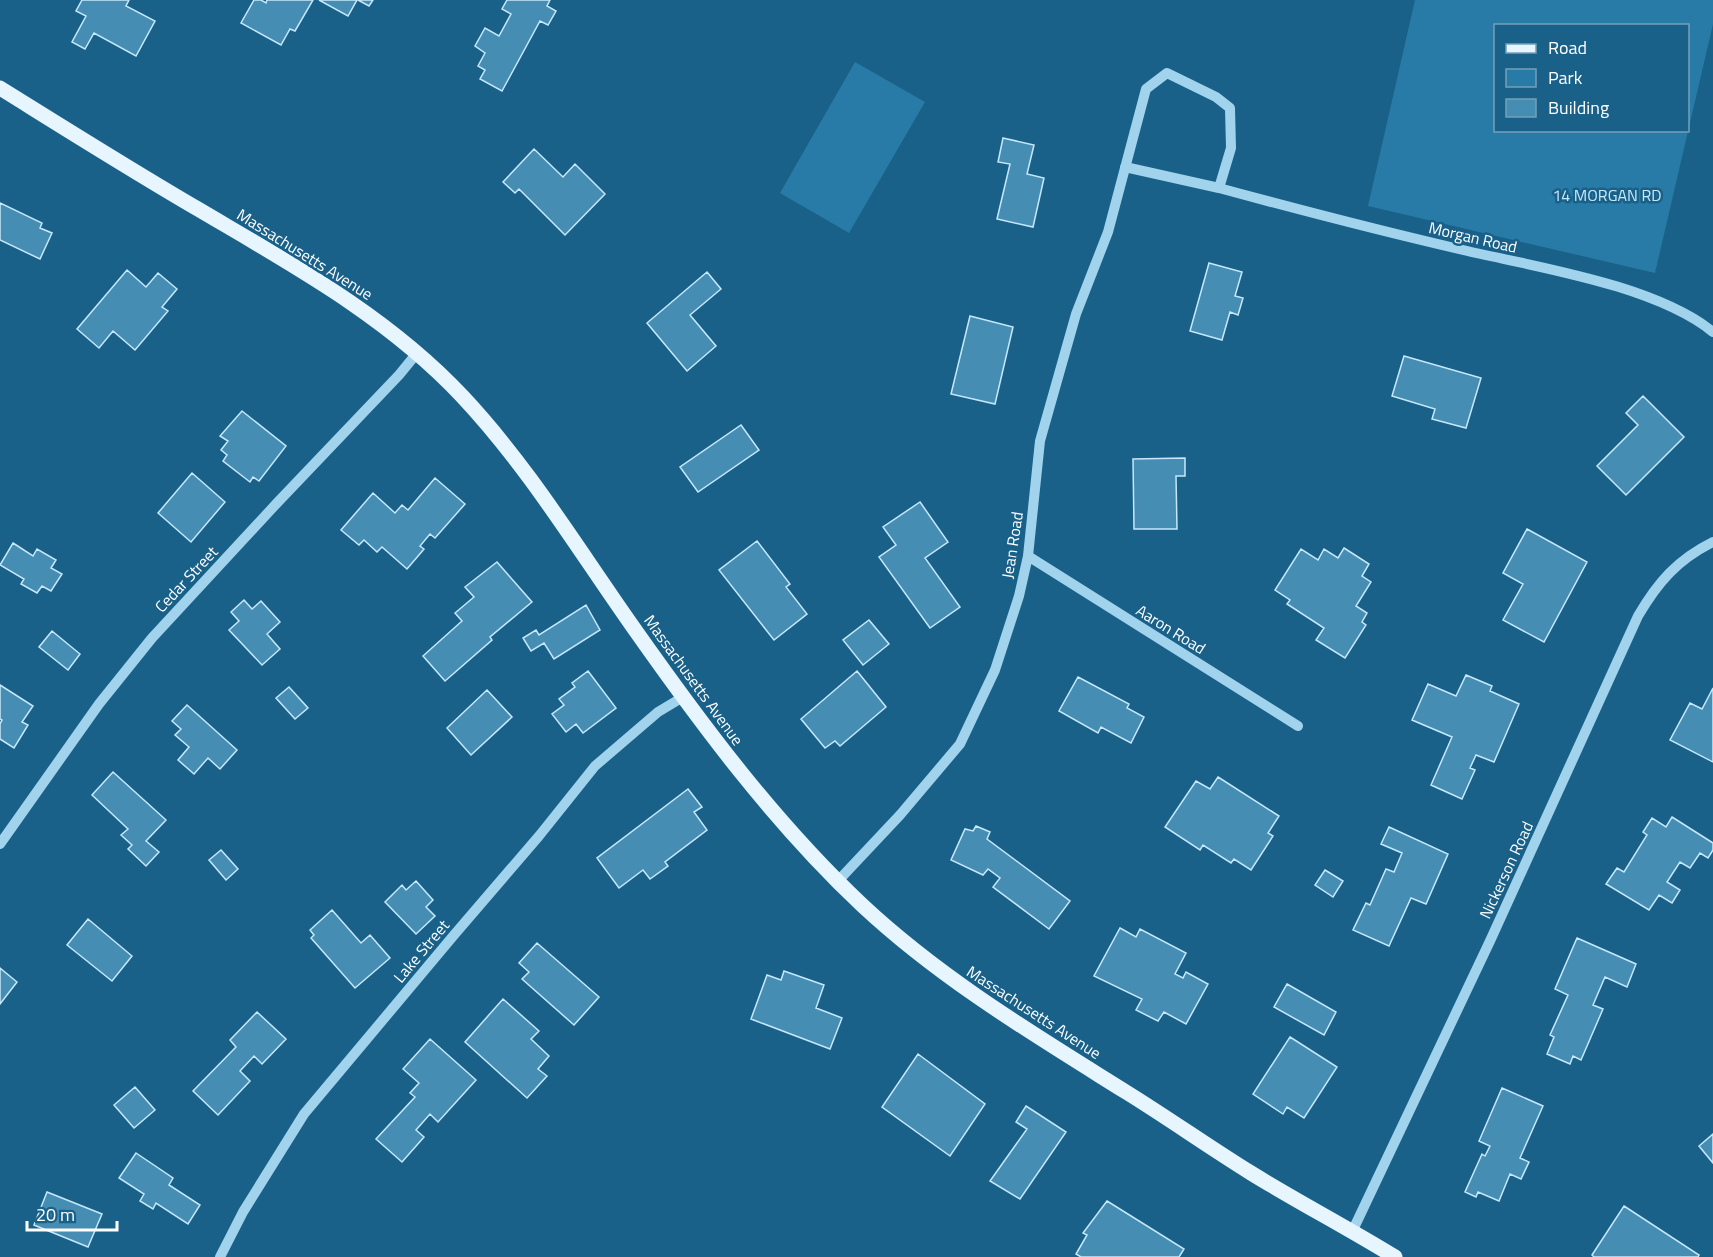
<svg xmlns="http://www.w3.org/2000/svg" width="1713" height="1257" font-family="'Titillium Web',sans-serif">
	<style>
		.green { fill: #287ba6; fill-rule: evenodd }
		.building { fill: #458db3; stroke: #c6e8fa; stroke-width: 1.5 }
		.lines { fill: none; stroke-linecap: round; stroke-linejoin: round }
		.minor { stroke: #a1d3ed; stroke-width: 10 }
		.major { stroke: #e7f5ff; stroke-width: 15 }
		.labels { text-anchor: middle; stroke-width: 5; stroke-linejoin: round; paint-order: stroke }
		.park-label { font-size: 16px; fill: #c6e8fa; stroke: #196189 }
		.street-label { font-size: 16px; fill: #fff; stroke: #196189 }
	</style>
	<rect width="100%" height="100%" fill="#196189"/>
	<path class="green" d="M 1415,0 L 1713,0 L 1713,24 L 1655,273 L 1368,206 ZM 1496,26 L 1688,26 L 1688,130 L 1496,130 Z
		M 855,62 L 925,102 L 849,233 L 780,193 Z"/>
	<path class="building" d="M 82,0 L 129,0 L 126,6 L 155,21 L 136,56 L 94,33 L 85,49 L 72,42 L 86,16 L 76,11 Z
		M 254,0 L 261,0 L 266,3 L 267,0 L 313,0 L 295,31 L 290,29 L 281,45 L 241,23 Z
		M 319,0 L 357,0 L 348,16 Z
		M 358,0 L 373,0 L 369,6 Z
		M 507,0 L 550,0 L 547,6 L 556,11 L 548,25 L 540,21 L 502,91 L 480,79 L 485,70 L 478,66 L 485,53 L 475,46 L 485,28 L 499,36 L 511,14 L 502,9 Z
		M 1003,138 L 1034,145 L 1027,174 L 1044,178 L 1033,227 L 997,219 L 1010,164 L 998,162 Z
		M 534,149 L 563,177 L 575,164 L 605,194 L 565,235 L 519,189 L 515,193 L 503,182 Z
		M 0,203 L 42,223 L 40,228 L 52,233 L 40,259 L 0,240 Z
		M 1209,263 L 1242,272 L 1235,296 L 1243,298 L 1238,315 L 1230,312 L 1222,340 L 1190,331 Z
		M 127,270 L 146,287 L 158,273 L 177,289 L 162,307 L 168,311 L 135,350 L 113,331 L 99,348 L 77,329 Z
		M 707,272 L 721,289 L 690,315 L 716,346 L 687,371 L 647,323 Z
		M 970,316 L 1013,327 L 995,404 L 951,394 Z
		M 1404,356 L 1481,378 L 1466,428 L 1432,419 L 1435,409 L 1392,396 Z
		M 1643,396 L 1684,437 L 1626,495 L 1597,466 L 1638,425 L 1626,413 Z
		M 242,411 L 286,446 L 259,481 L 253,477 L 250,482 L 223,461 L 227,455 L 221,450 L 228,441 L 220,436 Z
		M 741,425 L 759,450 L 698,492 L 680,467 Z
		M 1185,458 L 1185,476 L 1176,476 L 1177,529 L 1134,529 L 1133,459 Z
		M 192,473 L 225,502 L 191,542 L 158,513 Z
		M 435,478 L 465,504 L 435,538 L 430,534 L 420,546 L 424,549 L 407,569 L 382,547 L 377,552 L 364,540 L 359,545 L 341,530 L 373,493 L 395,513 L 402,505 L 408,510 Z
		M 920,502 L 948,542 L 925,558 L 960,607 L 930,628 L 879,557 L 896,545 L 883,527 Z
		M 1527,529 L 1587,562 L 1544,642 L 1503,620 L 1523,584 L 1503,573 Z
		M 757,541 L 790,584 L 786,587 L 807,614 L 774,640 L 719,570 Z
		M 13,543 L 33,556 L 37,549 L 56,560 L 51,568 L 62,574 L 51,591 L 42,586 L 37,593 L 21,584 L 24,579 L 0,565 Z
		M 1344,548 L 1369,564 L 1362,576 L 1371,582 L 1356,606 L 1367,613 L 1362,622 L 1366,625 L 1345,658 L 1316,640 L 1324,628 L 1287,604 L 1290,600 L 1275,590 L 1301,549 L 1318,560 L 1324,549 L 1338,558 Z
		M 497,562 L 532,602 L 490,637 L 492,640 L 445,681 L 423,656 L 462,621 L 455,613 L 474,597 L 465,587 Z
		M 244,600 L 252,609 L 261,601 L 280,622 L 267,634 L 280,649 L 262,665 L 229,630 L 239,621 L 231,612 Z
		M 586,605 L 600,630 L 554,659 L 544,643 L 531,651 L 523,638 L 536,630 L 539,635 Z
		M 869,620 L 889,644 L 863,665 L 843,640 Z
		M 52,631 L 80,654 L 68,670 L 39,647 Z
		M 588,671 L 616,708 L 583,733 L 576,724 L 566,732 L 552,714 L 564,705 L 559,699 L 575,687 L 572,683 Z
		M 857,671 L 886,707 L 840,746 L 835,741 L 825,748 L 801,719 Z
		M 1466,675 L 1492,686 L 1490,691 L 1519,704 L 1494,762 L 1476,755 L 1470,768 L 1475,770 L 1462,799 L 1431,785 L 1452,737 L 1412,720 L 1428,684 L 1456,696 Z
		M 1078,677 L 1129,704 L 1127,708 L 1144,717 L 1131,743 L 1101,727 L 1098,733 L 1059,711 Z
		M 0,685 L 33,706 L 22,722 L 28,725 L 14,748 L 0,739 L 0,724 L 2,720 L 0,719 Z
		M 289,687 L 308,708 L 295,719 L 276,698 Z
		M 1713,688 L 1713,762 L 1670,740 L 1690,703 L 1702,709 Z
		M 487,690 L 512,717 L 471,755 L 447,728 Z
		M 187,705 L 237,750 L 220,769 L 208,758 L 194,774 L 178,760 L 189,747 L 175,735 L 181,729 L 172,721 Z
		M 113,772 L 166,820 L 146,841 L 159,852 L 146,866 L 128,849 L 132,845 L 121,835 L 128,829 L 92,795 Z
		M 1218,777 L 1279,816 L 1268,833 L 1273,836 L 1251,870 L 1234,859 L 1231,863 L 1203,845 L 1200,850 L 1165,827 L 1196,781 L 1210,789 Z
		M 688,789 L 702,807 L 694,812 L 707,830 L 665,862 L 668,866 L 650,879 L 643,870 L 619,888 L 597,858 Z
		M 1672,817 L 1713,843 L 1713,850 L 1708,858 L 1700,853 L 1690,868 L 1680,862 L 1667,882 L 1680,890 L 1672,903 L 1659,895 L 1649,910 L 1606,884 L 1617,868 L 1624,872 L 1647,835 L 1643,832 L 1652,818 L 1666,827 Z
		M 976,826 L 990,832 L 987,839 L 1070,901 L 1049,929 L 993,887 L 1000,878 L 988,869 L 983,875 L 951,860 L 965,829 L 973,831 Z
		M 1389,827 L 1448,854 L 1426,904 L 1411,898 L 1389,946 L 1353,930 L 1366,903 L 1370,905 L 1386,869 L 1394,872 L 1402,853 L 1381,844 Z
		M 221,850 L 238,869 L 226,880 L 209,860 Z
		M 1325,870 L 1343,881 L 1333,897 L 1315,885 Z
		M 416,881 L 433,900 L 426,907 L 435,916 L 416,934 L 385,902 L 402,885 L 406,890 Z
		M 332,910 L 361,943 L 370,935 L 390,958 L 355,988 L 311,938 L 314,935 L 310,930 Z
		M 88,919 L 132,956 L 112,981 L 67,945 Z
		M 1120,928 L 1136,937 L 1140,929 L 1186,953 L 1175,974 L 1183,978 L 1186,972 L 1208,984 L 1186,1024 L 1164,1012 L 1158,1021 L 1136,1010 L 1142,999 L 1094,976 Z
		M 1577,938 L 1636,964 L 1627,987 L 1605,977 L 1593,1005 L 1603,1009 L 1581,1060 L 1573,1056 L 1570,1064 L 1547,1054 L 1554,1037 L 1550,1035 L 1568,995 L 1555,989 Z
		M 537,943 L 599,997 L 574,1025 L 522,979 L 529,972 L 519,963 Z
		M 0,968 L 17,982 L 0,1004 Z
		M 784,971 L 824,985 L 816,1008 L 842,1018 L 830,1049 L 751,1019 L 767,975 L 781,980 Z
		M 1287,984 L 1336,1012 L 1324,1035 L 1274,1007 Z
		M 503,999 L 539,1031 L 531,1039 L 549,1056 L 538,1069 L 547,1076 L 527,1098 L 465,1042 Z
		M 257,1012 L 286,1039 L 262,1064 L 254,1056 L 240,1071 L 250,1081 L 218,1115 L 193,1091 L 236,1047 L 230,1040 Z
		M 1290,1037 L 1337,1067 L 1304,1118 L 1287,1107 L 1283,1114 L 1253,1094 Z
		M 430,1039 L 476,1080 L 438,1122 L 430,1114 L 416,1130 L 424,1137 L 402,1162 L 376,1139 L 415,1097 L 410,1093 L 419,1083 L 403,1069 Z
		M 918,1054 L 985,1104 L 950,1156 L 882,1107 Z
		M 135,1087 L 155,1110 L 134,1128 L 114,1105 Z
		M 1502,1088 L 1543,1106 L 1520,1158 L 1529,1162 L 1521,1179 L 1510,1174 L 1499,1201 L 1478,1192 L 1476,1197 L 1465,1192 L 1482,1154 L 1485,1156 L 1490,1146 L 1479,1141 Z
		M 1026,1106 L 1066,1132 L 1020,1199 L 990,1181 L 1027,1129 L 1016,1122 Z
		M 1713,1134 L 1713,1163 L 1699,1146 Z
		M 136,1153 L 173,1178 L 169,1185 L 200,1205 L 188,1224 L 156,1203 L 153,1209 L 140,1201 L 144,1194 L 119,1178 Z
		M 47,1192 L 102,1214 L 88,1247 L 34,1225 Z
		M 1107,1201 L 1184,1249 L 1179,1257 L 1081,1257 L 1076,1254 L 1087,1235 L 1083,1233 Z
		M 1624,1206 L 1699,1255 L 1698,1257 L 1594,1257 L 1592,1255 Z"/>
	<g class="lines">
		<path class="minor" d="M 1219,188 C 1300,210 1381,231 1463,250 C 1536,267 1655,285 1713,332
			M 1028,556 L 1298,726
			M 0,844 L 99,704 L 152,638 L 277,503 L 399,375 L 417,353
			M 837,882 L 900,815 L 960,744 L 995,670 L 1019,596 L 1028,556 L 1040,441 L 1076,314 L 1108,232 L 1146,89 L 1167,73 L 1216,97 L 1230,108 L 1231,148 L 1219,188 L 1125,167
			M 1352,1232 L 1490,941 L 1638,616 C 1658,582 1677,560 1713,542
			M 220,1257 L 243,1212 L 304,1114 L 454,935 L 539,836 L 595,766 L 658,712 L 683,697"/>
		<path class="major" d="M 0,88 C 66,129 131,170 198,209 C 291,264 387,316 462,396 C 527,465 578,549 633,627 C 702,725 774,822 862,905 C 941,979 1035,1035 1126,1092 C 1168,1118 1209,1147 1251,1173 C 1298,1202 1348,1228 1395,1257"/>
	</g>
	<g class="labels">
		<g class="park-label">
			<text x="1607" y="201">14 MORGAN RD</text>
		</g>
		<g class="street-label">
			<text transform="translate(1473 237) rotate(13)" y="6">Morgan Road</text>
			<text transform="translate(305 254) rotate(32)" y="6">Massachusetts Avenue</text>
			<text transform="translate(1012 545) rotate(-81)" y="6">Jean Road</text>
			<text transform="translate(186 579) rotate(-47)" y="6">Cedar Street</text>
			<text transform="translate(1171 629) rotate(32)" y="6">Aaron Road</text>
			<text transform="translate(694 680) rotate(54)" y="6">Massachusetts Avenue</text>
			<text transform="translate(1506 870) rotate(-65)" y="6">Nickerson Road</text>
			<text transform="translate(421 951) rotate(-50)" y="6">Lake Street</text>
			<text transform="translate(1034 1012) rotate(33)" y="6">Massachusetts Avenue</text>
		</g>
	</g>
	<rect x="1494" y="24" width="195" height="108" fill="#196189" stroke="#75a0b8" stroke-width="1.5"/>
	<rect x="1506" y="44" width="30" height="9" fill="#e7f5ff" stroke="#75a0b8" stroke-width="1.5"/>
	<text x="1548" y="54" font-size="18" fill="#ffffff">Road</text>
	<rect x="1506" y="69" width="30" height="18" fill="#287ba6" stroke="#75a0b8" stroke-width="1.5"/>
	<text x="1548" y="84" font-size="18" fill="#ffffff">Park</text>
	<rect x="1506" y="99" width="30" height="18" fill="#458db3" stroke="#75a0b8" stroke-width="1.5"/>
	<text x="1548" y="114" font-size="18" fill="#ffffff">Building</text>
	<path d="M27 1221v9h90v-9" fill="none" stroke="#ffffff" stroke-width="3"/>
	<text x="36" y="1221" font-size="18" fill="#ffffff" stroke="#196189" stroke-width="4.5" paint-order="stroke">20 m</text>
</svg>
